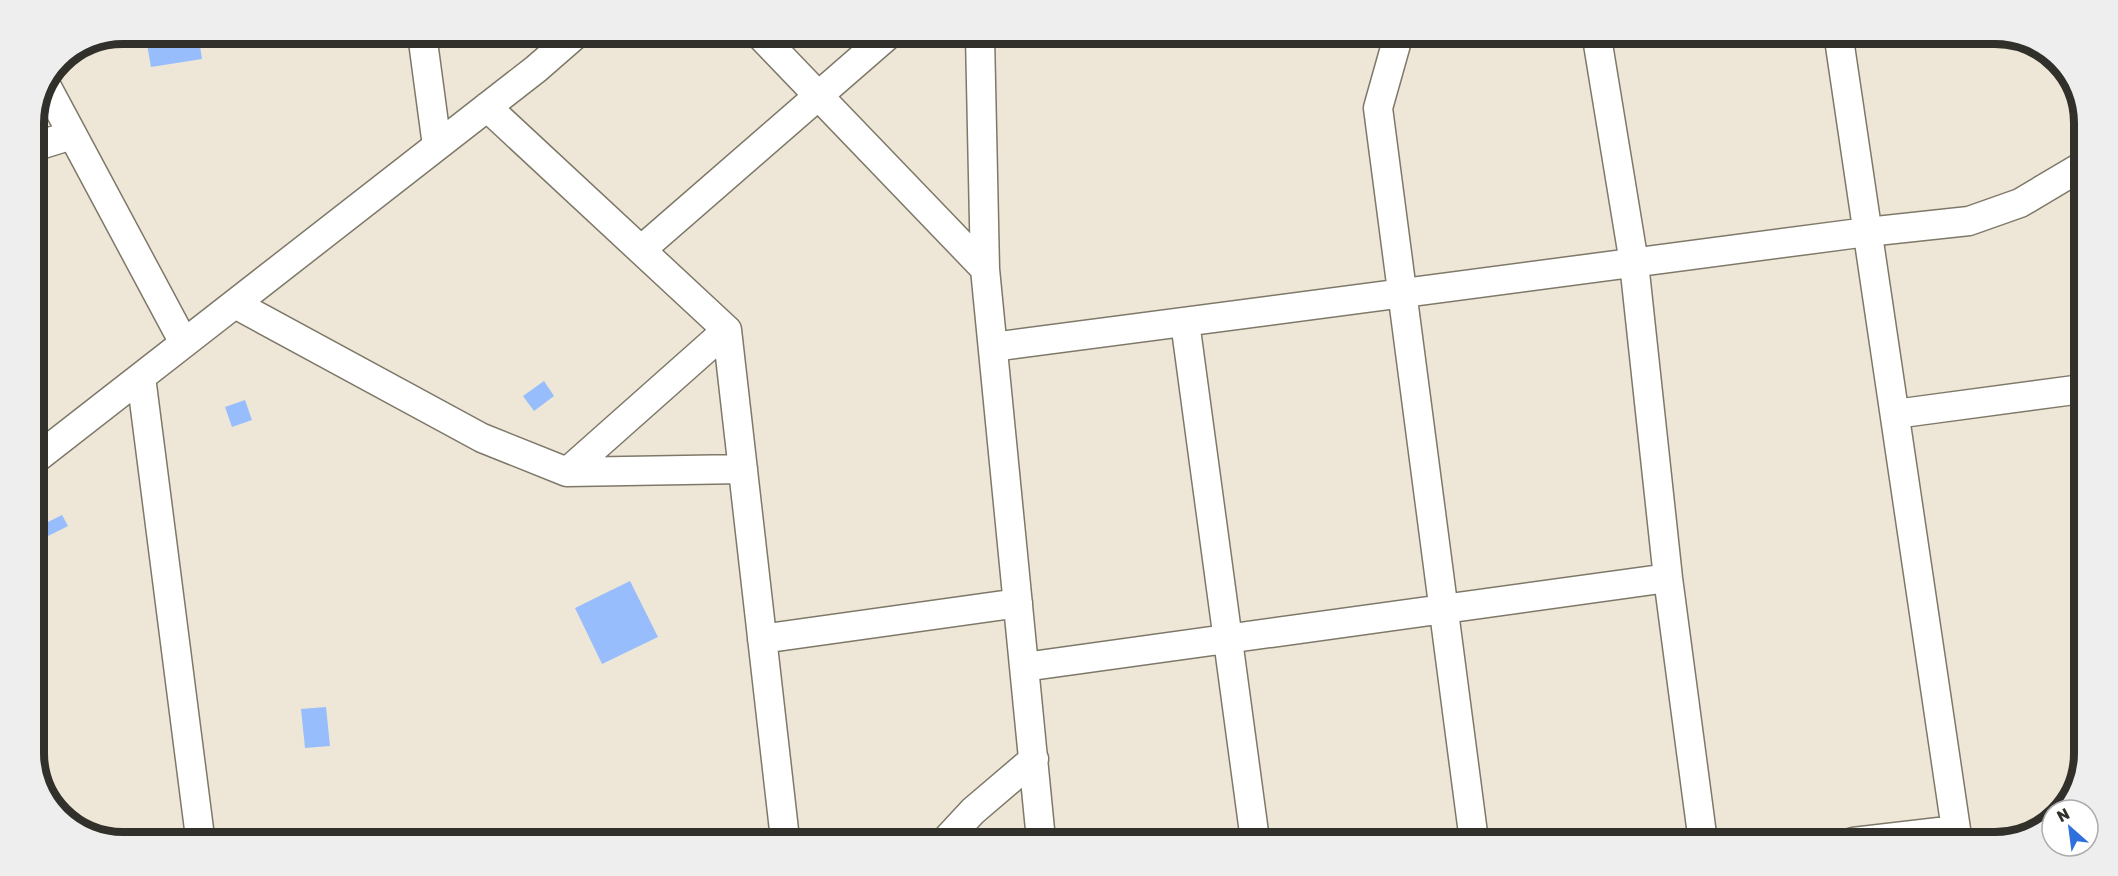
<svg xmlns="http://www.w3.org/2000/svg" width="2118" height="876" font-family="Rubik,sans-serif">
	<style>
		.building { fill: #97bdfc }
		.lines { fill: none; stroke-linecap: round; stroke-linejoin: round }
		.minor-casing { stroke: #7e7869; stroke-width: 31 }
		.minor { stroke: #fff; stroke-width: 28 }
		.rim { fill: none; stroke: #32302a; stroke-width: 8 }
	</style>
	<rect width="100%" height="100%" fill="#eee7d7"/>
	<path class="building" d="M 145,33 L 198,33 L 202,59 L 151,67 Z
		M 544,381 L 554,396 L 534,411 L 523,396 Z
		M 245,400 L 252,420 L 232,427 L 225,407 Z
		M 62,515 L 68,526 L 48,536 L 42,525 Z
		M 630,581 L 658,637 L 602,664 L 575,608 Z
		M 33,610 L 41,611 L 40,627 L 33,627 Z
		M 326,707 L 330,746 L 305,748 L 301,709 Z"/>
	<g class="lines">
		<defs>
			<path id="minor" d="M 422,34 L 437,146
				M 760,35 L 985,269
				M 980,36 L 985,269 L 1041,840
				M 1398,37 L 1378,108 L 1474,841
				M 1597,38 L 1634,263 L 1668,578 L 1703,842
				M 1839,39 L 1958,843
				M 47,87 L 184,343
				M 487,107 L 727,330 L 785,839
				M 33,147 L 72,135
				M 641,250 L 887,36
				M 235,304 L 482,438 L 567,472 L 743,469
				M 1185,322 L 1255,840
				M 993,347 L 1867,232 L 1969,221 L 2020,203 L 2084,165
				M 141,377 L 200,837
				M 1895,414 L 2082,389
				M 33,461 L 536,69 L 575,35
				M 567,472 L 727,330
				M 762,639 L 1018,603
				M 1024,667 L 1668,578
				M 947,839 L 973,811 L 1034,759
				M 1853,842 L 1956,830"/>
		</defs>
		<use href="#minor" class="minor-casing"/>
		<use href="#minor" class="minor"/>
	</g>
	<path d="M0 0H2118V876H0ZM123 44H1995A79 79 0 0 1 2074 123V753A79 79 0 0 1 1995 832H123A79 79 0 0 1 44 753V123A79 79 0 0 1 123 44Z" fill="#efeeee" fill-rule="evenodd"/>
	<path class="rim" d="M123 44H1995A79 79 0 0 1 2074 123V753A79 79 0 0 1 1995 832H123A79 79 0 0 1 44 753V123A79 79 0 0 1 123 44Z"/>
	<g transform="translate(2070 828) rotate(332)"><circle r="28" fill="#ffffff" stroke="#adacaa" stroke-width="1.5"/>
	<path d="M0-4.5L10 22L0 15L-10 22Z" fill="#2f70dd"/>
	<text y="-9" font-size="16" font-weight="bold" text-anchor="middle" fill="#32302a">N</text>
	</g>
</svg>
